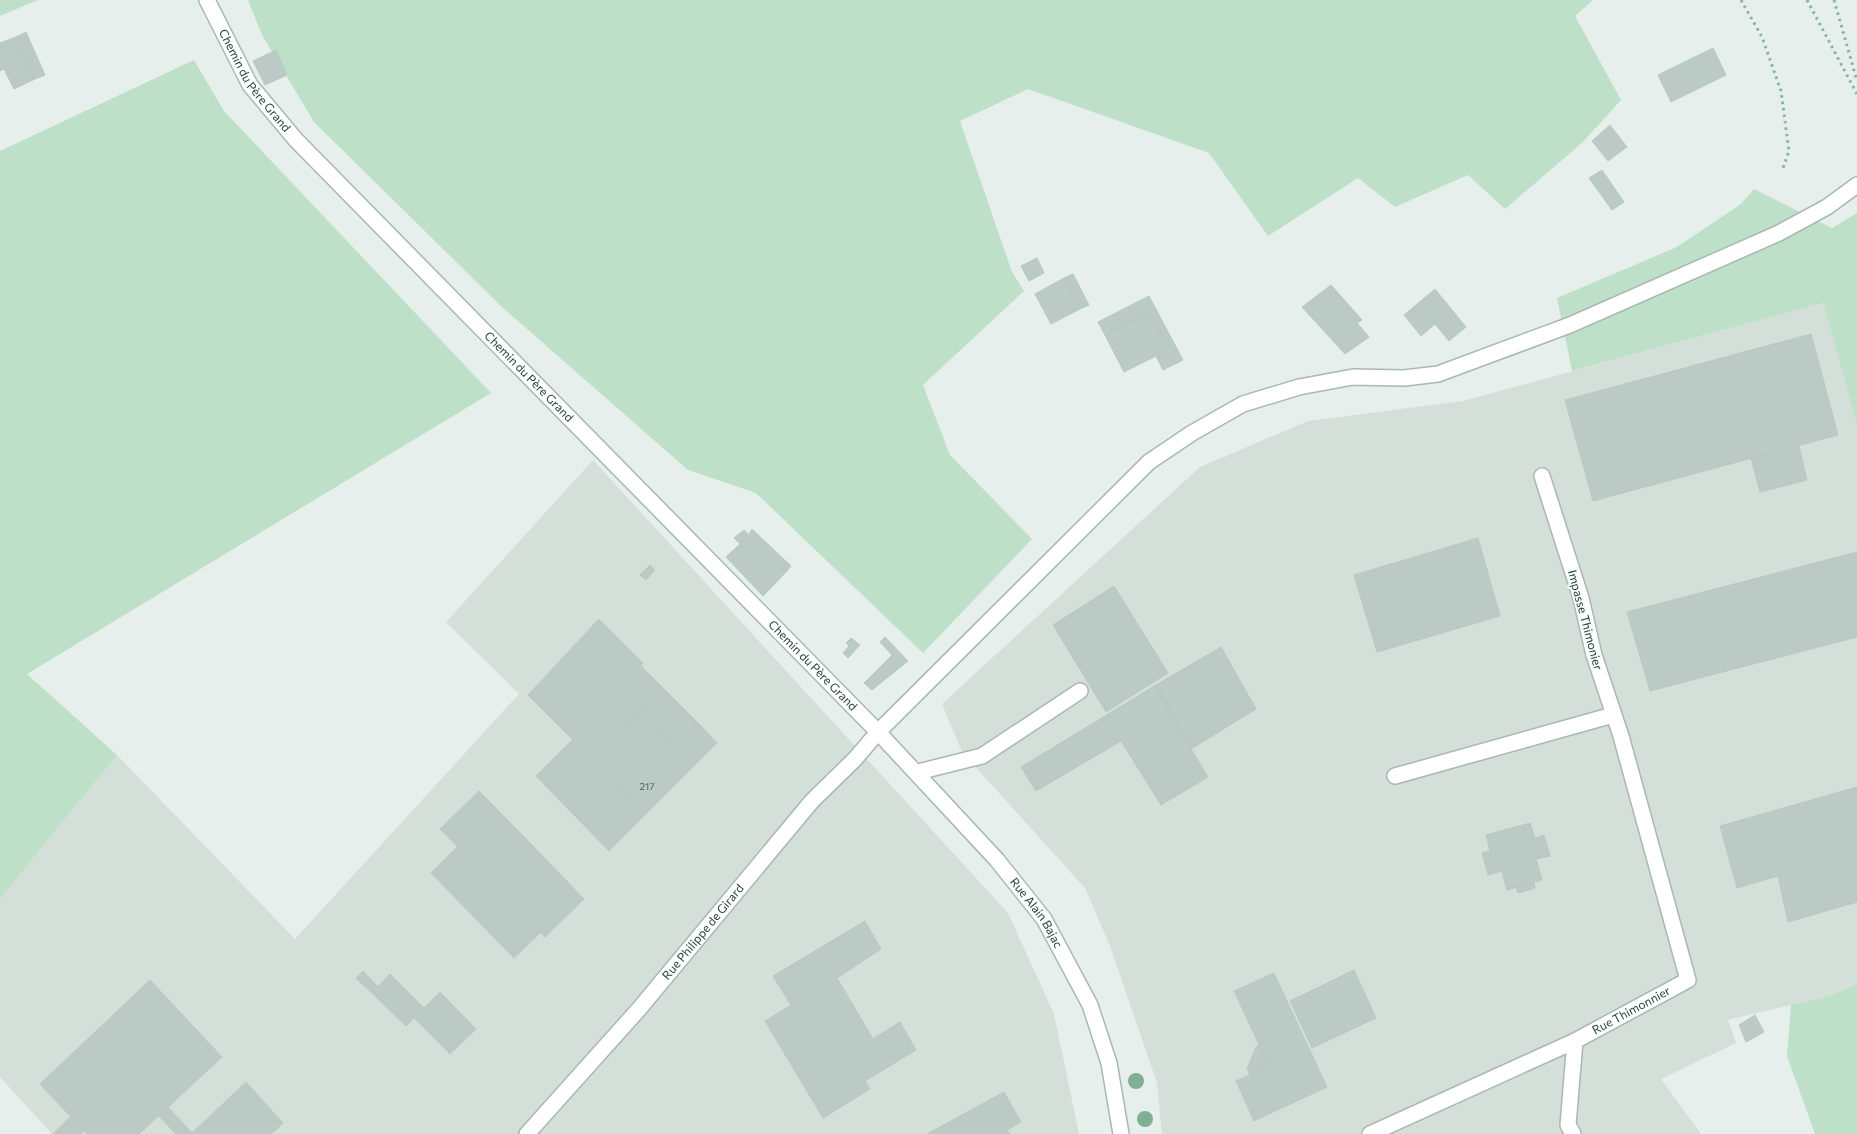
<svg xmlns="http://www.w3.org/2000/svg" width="1857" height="1134" font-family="Commissioner,sans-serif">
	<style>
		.built { fill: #d4dfda }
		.green { fill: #bfe0c8 }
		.building { fill: #bbcac4; stroke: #b8c9c2 }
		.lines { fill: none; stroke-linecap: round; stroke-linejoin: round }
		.minor-casing { stroke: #a8b8b2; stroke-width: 18 }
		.path { stroke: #86b3a5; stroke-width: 3; stroke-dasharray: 2.5 4; stroke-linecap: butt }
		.minor { stroke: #fff; stroke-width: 15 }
		.tree { fill: #80af93 }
		.labels { text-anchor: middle; stroke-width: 4; stroke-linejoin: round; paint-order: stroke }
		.number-label { font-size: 10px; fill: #4a645c }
		.street-label { font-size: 12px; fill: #24423a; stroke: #f7fbf9 }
	</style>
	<rect width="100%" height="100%" fill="#e6efeb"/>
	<path class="built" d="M 1823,303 L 1857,425 L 1857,984 L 1832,995 L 1728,1020 L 1736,1043 L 1661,1079 L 1701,1134 L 1162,1134 L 1157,1083 L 1110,946 L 1085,888 L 962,752 L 942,704 L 1200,467 L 1308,421 L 1463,401 Z
		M 593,460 L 1008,913 L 1054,1014 L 1079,1134 L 52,1134 L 0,1077 L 0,899 L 117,755 L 295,939 L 519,694 L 446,622 Z"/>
	<path class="green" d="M 0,0 L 38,0 L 0,16 Z
		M 248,0 L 1593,0 L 1575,16 L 1621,100 L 1583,142 L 1505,209 L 1468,175 L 1395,207 L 1358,178 L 1268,236 L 1209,153 L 1028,89 L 960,121 L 1012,272 L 1024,291 L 923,385 L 950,455 L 1032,539 L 923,653 L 756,493 L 688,470 L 502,307 L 314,122 L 262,35 Z
		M 194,60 L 224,111 L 491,393 L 27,674 L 117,755 L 0,899 L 0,151 Z
		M 1754,189 L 1832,228 L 1857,213 L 1857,425 L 1823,303 L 1572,371 L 1557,298 L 1677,247 L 1741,204 Z
		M 1857,984 L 1857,1134 L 1815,1134 L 1787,1056 L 1791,1005 L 1832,995 Z"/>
	<path class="building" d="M 26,32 L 45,75 L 35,79 L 16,37 Z
		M 16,37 L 35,79 L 14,89 L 4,69 L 0,71 L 0,43 Z
		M 1713,48 L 1726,75 L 1671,102 L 1658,75 Z
		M 276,50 L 287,75 L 265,85 L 253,61 Z
		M 1610,125 L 1627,147 L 1608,161 L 1592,141 Z
		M 1602,170 L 1624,202 L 1612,210 L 1589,178 Z
		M 1037,258 L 1044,273 L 1029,281 L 1021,266 Z
		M 1073,274 L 1089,305 L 1080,309 L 1064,278 Z
		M 1064,278 L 1080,309 L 1051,324 L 1035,294 Z
		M 1331,285 L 1362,320 L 1357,323 L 1369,337 L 1345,354 L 1302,307 Z
		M 1435,289 L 1466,327 L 1449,341 L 1435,324 L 1421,336 L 1404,315 Z
		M 1149,296 L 1167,330 L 1161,333 L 1150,311 L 1105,335 L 1098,322 Z
		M 1150,311 L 1161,333 L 1167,330 L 1183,360 L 1163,370 L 1156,356 L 1124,372 L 1105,335 Z
		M 1811,334 L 1838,435 L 1593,501 L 1565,400 Z
		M 1799,446 L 1807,480 L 1760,492 L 1751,458 Z
		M 752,529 L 791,566 L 787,571 L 749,534 Z
		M 744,530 L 787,571 L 763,596 L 726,557 L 740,544 L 734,538 Z
		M 1478,538 L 1500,616 L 1377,652 L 1354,575 Z
		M 1857,552 L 1857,637 L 1650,691 L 1627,612 Z
		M 650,565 L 655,570 L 646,580 L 640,575 Z
		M 1114,586 L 1168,673 L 1106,712 L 1053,625 Z
		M 599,619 L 643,663 L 641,666 L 698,723 L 673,745 L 648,718 L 655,711 L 648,704 L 591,758 L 528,695 Z
		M 885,637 L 908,661 L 872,690 L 864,683 L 892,655 L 880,642 Z
		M 851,638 L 860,645 L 848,658 L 843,653 L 849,646 L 846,643 Z
		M 1221,647 L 1256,709 L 1191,749 L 1156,685 Z
		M 1156,685 L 1191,749 L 1208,777 L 1161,805 L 1121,741 L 1036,791 L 1021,767 Z
		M 648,704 L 655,711 L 648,718 L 673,745 L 698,723 L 717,743 L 646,814 L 591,758 Z
		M 573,739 L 646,814 L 609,851 L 536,776 Z
		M 1857,787 L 1857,902 L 1788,922 L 1778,876 L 1737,888 L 1720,826 Z
		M 479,791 L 531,844 L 492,882 L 440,829 Z
		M 1530,823 L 1535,838 L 1544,835 L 1550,856 L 1536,859 L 1542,880 L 1507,890 L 1502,871 L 1488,875 L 1482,853 L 1490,851 L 1486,835 Z
		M 531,844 L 584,899 L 545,937 L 492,882 Z
		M 457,847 L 541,932 L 514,958 L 431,873 Z
		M 1534,882 L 1535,888 L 1518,893 L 1516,887 Z
		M 865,921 L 881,949 L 837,978 L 873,1039 L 900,1022 L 916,1050 L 865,1081 L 870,1089 L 823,1118 L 765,1021 L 791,1005 L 773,976 Z
		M 1354,970 L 1376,1018 L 1312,1048 L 1290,1001 Z
		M 363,971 L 378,987 L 372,993 L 356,978 Z
		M 1274,973 L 1327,1087 L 1254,1121 L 1236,1081 L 1269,1066 L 1234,991 Z
		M 390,974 L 424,1008 L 406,1026 L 372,993 Z
		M 150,980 L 222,1057 L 139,1134 L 87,1134 L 40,1084 Z
		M 440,992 L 476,1029 L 450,1054 L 414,1018 Z
		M 1755,1015 L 1764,1032 L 1746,1042 L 1739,1025 Z
		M 1259,1045 L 1269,1066 L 1250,1075 L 1247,1069 L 1256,1047 Z
		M 246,1082 L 283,1123 L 271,1134 L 191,1134 Z
		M 1004,1092 L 1021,1122 L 1007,1130 L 1010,1134 L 927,1134 Z
		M 168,1107 L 192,1133 L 191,1134 L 176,1134 L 159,1116 Z
		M 71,1116 L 84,1131 L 81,1134 L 53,1134 Z"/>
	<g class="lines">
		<defs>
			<g id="minor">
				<path id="s1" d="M 207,0 L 250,85 L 296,140 L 878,732 L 997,860 L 1044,919 L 1090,1005 L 1109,1063 L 1121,1134"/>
				<path d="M 918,772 L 982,756 L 1080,691"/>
				<path d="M 1395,776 L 1613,715"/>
				<path id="s2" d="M 527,1134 L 639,1009 L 812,801 L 855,759 L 878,732 L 1149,462 L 1192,433 L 1243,404 L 1299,387 L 1353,377 L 1404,378 L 1438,374 L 1570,325 L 1779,233 L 1827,207 L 1857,185"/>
				<path id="s3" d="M 1370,1134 L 1575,1041 L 1688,980 L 1621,736 L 1594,655 L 1581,598 L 1542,476"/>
				<path d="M 1573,1134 L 1568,1125 L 1575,1041"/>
			</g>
		</defs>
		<use href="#minor" class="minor-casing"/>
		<path class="path" d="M 1741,0 L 1762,37 L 1781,91 L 1789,151 L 1783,168
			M 1807,0 L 1857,94
			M 1834,0 L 1857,81"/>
		<use href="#minor" class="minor"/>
	</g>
	<g class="tree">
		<circle cx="1136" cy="1081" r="8"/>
		<circle cx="1145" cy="1119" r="8"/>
	</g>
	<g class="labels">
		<g class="number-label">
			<text x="647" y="790">217</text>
		</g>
		<g class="street-label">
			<text dy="4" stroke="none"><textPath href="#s1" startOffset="94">Chemin du Père Grand</textPath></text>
			<text dy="4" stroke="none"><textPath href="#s1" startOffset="499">Chemin du Père Grand</textPath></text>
			<text transform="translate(1585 620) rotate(75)" y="4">Impasse Thimonier</text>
			<text dy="4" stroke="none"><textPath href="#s1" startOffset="904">Chemin du Père Grand</textPath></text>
			<text dy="4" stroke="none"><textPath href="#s1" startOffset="1238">Rue Alain Bajac</textPath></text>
			<text dy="4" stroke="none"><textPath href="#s2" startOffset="268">Rue Philippe de Girard</textPath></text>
			<text dy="4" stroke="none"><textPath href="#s3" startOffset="289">Rue Thimonnier</textPath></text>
		</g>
	</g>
</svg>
